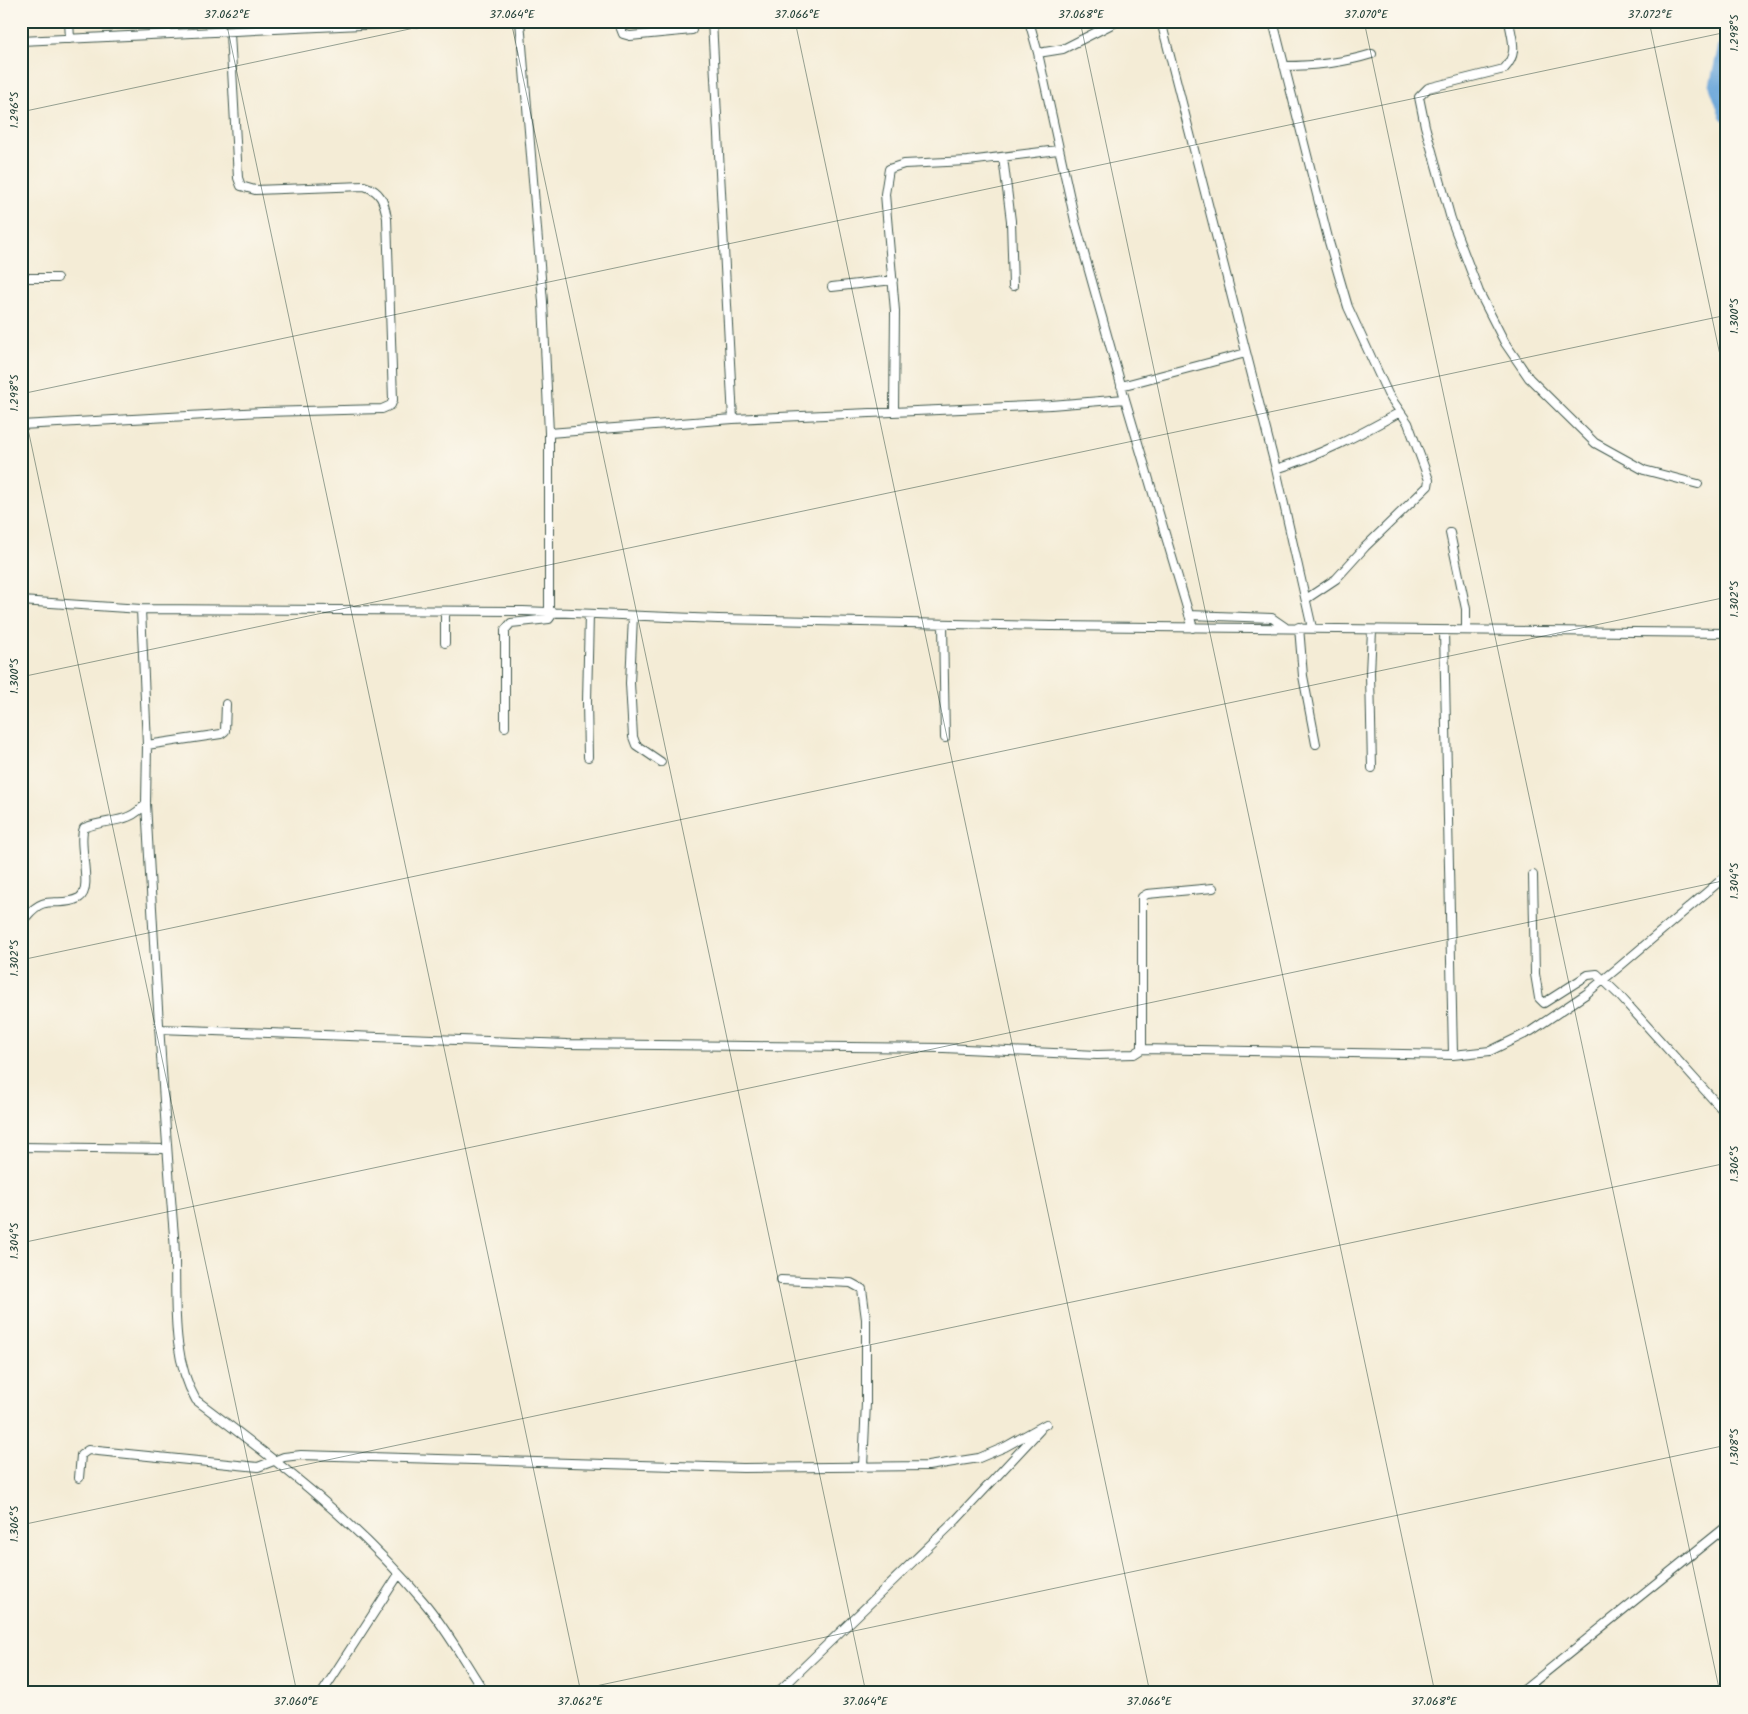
<svg xmlns="http://www.w3.org/2000/svg" width="1748" height="1714" font-family="Kalam,sans-serif">
	<style>
		.lines { fill: none; stroke-linecap: round; stroke-linejoin: round }
		.river { stroke: #68a5d9; stroke-width: 15 }
		.minor-casing { stroke: #3f574c; stroke-width: 10 }
		.minor { stroke: #fff; stroke-width: 8 }
		.ticks { fill: none; stroke: #1f3d34; stroke-width: 1; stroke-opacity: 0.45 }
		.neatline { fill: none; stroke: #1f3d34; stroke-width: 2 }
		.ticks-label { font-size: 12px; text-anchor: middle; fill: #1f3d34 }
	</style>
	<rect width="100%" height="100%" fill="#fbf7ec"/>
	<filter id="ink" filterUnits="userSpaceOnUse"><feTurbulence type="fractalNoise" baseFrequency=".02" numOctaves="2"/><feDisplacementMap in="SourceGraphic" scale="10" xChannelSelector="R" yChannelSelector="G"/><feConvolveMatrix kernelMatrix="1 2 1 2 8 2 1 2 1" color-interpolation-filters="sRGB"/></filter>
	<filter id="wash" filterUnits="userSpaceOnUse"><feTurbulence type="fractalNoise" baseFrequency=".0096" numOctaves="4" result="noise"/><feDisplacementMap in="SourceGraphic" scale="20" xChannelSelector="R" yChannelSelector="G"/><feGaussianBlur stdDeviation="1.12" result="paint"/><feColorMatrix in="noise" values="0 0 0 0 0 0 0 0 0 0 0 0 0 0 0 0 0 1.4 0 .05"/><feComposite in="paint" operator="in"/></filter>
	<g filter="url(#wash)">
		<rect width="100%" height="100%" fill="#f4ecd6"/>
		<g class="lines">
			<path class="river" d="M 1727,41 L 1717,86 L 1727,114"/>
		</g>
	</g>
	<g filter="url(#ink)">
		<g class="lines">
			<defs>
				<path id="minor" d="M 69,21 L 70,39
					M 520,21 L 543,302 L 549,433 L 549,612
					M 618,21 L 623,34 L 630,36 L 692,30
					M 712,21 L 733,419
					M 1029,21 L 1038,53 L 1075,221 L 1125,399 L 1193,628
					M 1161,21 L 1276,469 L 1312,628
					M 1273,21 L 1329,242 L 1348,307 L 1388,394 L 1408,423 L 1429,480 L 1428,486 L 1365,547 L 1336,579 L 1306,599
					M 1509,21 C 1512,40 1519,53 1504,69 L 1428,88 L 1419,97 L 1425,126 L 1451,219 L 1479,292 L 1505,343 L 1529,378 L 1595,443 L 1644,470 L 1698,484
					M 21,41 L 448,21
					M 1038,53 L 1063,49 L 1118,21
					M 1284,66 C 1314,66 1343,63 1372,54
					M 1003,157 L 1011,221 L 1013,286
					M 21,278 L 57,278
					M 832,287 L 893,280
					M 1121,386 L 1246,353
					M 894,411 L 895,311 L 885,194 L 889,169 L 904,164 L 968,161 L 1058,150
					M 21,425 L 264,412 L 382,409 L 391,405 L 393,400 L 387,218 C 384,201 381,191 364,186 L 255,190 L 241,186 L 238,178 L 230,33
					M 549,433 L 733,419 L 1051,405 L 1125,399
					M 1276,469 C 1321,455 1359,435 1400,412
					M 1450,533 L 1466,609 L 1466,630
					M 21,601 L 141,609 L 523,611 L 718,619 L 1051,626 L 1727,633
					M 141,609 L 147,745 L 146,803 C 154,947 162,1092 174,1236 C 178,1289 168,1352 196,1400 C 277,1461 358,1523 423,1601 C 447,1629 465,1663 485,1693
					M 1189,615 L 1272,618 L 1285,627
					M 633,616 L 630,683 L 633,737 L 636,745 L 661,762
					M 943,624 L 945,738
					M 1299,627 L 1303,676 L 1316,744
					M 1372,630 L 1370,673 L 1372,768
					M 1444,631 L 1453,1055
					M 445,643 L 445,612
					M 505,727 L 505,630 L 511,623 L 549,619 L 554,612
					M 147,745 L 221,734 L 225,731 L 226,704
					M 588,757 L 587,701 L 589,614
					M 1533,875 L 1535,974 L 1539,998 L 1544,1003 L 1588,975 L 1597,974 L 1619,995 L 1727,1115
					M 27,916 C 47,892 57,909 79,898 C 94,890 77,844 84,828 C 108,818 129,825 146,803
					M 159,1029 L 567,1044 L 944,1048 L 1097,1055 L 1134,1054 L 1142,1049 L 1142,897 L 1147,894 L 1213,888
					M 1142,1049 L 1453,1055 L 1490,1051 L 1531,1031 L 1586,994 L 1619,967 L 1727,875
					M 21,1147 L 166,1149
					M 781,1280 L 851,1283 L 862,1289 L 866,1319 L 866,1403 L 863,1466
					M 79,1478 L 81,1455 L 88,1450 L 258,1467 L 284,1457 L 301,1455 L 743,1468 L 928,1466 L 979,1458 L 1005,1447 L 1046,1424
					M 322,1693 L 399,1574
					M 777,1693 L 956,1520 L 1040,1430
					M 1520,1693 L 1727,1526"/>
			</defs>
			<use href="#minor" class="minor-casing"/>
			<use href="#minor" class="minor"/>
		</g>
	</g>
	<path class="ticks" d="M 226,21 L 581,1693M 511,21 L 866,1693M 795,21 L 1150,1693M 1080,21 L 1435,1693M 1364,21 L 1720,1693M 1649,21 L 1727,388M 21,112 L 447,21M 21,394 L 1727,32M 21,396 L 297,1693M 21,677 L 1727,315M 21,960 L 1727,597M 21,1243 L 1727,880M 21,1525 L 1727,1163M 563,1693 L 1727,1445"/>
	<rect width="1748" height="1714" fill="none" stroke="#fbf7ec" stroke-width="55"/>
	<rect x="28" y="28" width="1692" height="1658" class="neatline"/>
	<g class="ticks-label">
		<text x="227" y="18">37.062°E</text>
		<text x="512" y="18">37.064°E</text>
		<text x="797" y="18">37.066°E</text>
		<text x="1081" y="18">37.068°E</text>
		<text x="1366" y="18">37.070°E</text>
		<text x="1650" y="18">37.072°E</text>
		<text transform="translate(1734 33) rotate(-90)" y="4">1.298°S</text>
		<text transform="translate(14 110) rotate(-90)" y="4">1.296°S</text>
		<text transform="translate(1734 316) rotate(-90)" y="4">1.300°S</text>
		<text transform="translate(14 393) rotate(-90)" y="4">1.298°S</text>
		<text transform="translate(1734 599) rotate(-90)" y="4">1.302°S</text>
		<text transform="translate(14 676) rotate(-90)" y="4">1.300°S</text>
		<text transform="translate(1734 881) rotate(-90)" y="4">1.304°S</text>
		<text transform="translate(14 958) rotate(-90)" y="4">1.302°S</text>
		<text transform="translate(1734 1164) rotate(-90)" y="4">1.306°S</text>
		<text transform="translate(14 1241) rotate(-90)" y="4">1.304°S</text>
		<text transform="translate(1734 1447) rotate(-90)" y="4">1.308°S</text>
		<text transform="translate(14 1524) rotate(-90)" y="4">1.306°S</text>
		<text x="296" y="1705">37.060°E</text>
		<text x="580" y="1705">37.062°E</text>
		<text x="865" y="1705">37.064°E</text>
		<text x="1149" y="1705">37.066°E</text>
		<text x="1434" y="1705">37.068°E</text>
	</g>
</svg>
